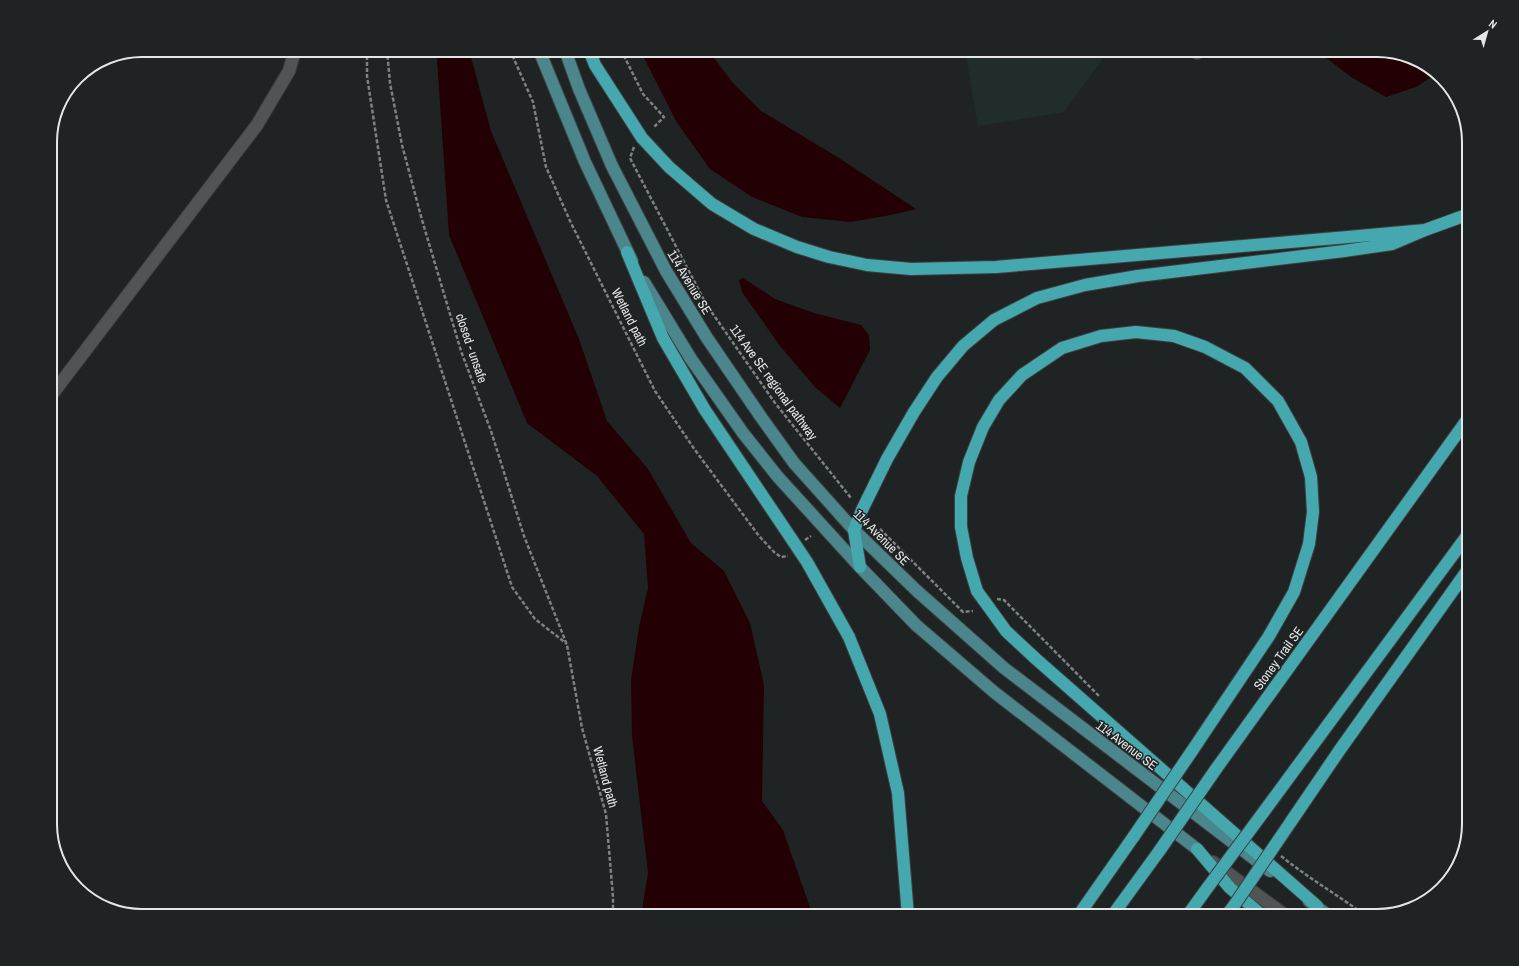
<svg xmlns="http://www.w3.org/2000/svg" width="1519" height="966" font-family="'Archivo Narrow',sans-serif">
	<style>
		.built { fill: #212d2d }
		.water { fill: #230003 }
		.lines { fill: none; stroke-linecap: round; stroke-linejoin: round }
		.minor-casing { stroke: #3e4141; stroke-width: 14 }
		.major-casing { stroke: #3e4141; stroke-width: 14 }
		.highway-casing { stroke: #3e4141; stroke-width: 14 }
		.path { stroke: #7e8181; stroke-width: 2.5; stroke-dasharray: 4 2; stroke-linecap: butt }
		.minor { stroke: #505454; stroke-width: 12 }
		.major { stroke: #4a868b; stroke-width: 12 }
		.highway { stroke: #46a8af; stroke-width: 12 }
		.highway-bridge-casing { stroke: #3e4141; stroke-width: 14; stroke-linecap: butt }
		.highway-bridge { stroke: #46a8af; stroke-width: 12 }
		.labels { text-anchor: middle; stroke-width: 3; stroke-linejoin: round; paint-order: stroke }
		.street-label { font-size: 13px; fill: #e5e7e7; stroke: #202323 }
		.rim { fill: none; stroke: #e5e7e7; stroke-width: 2 }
	</style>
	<rect width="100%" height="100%" fill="#202323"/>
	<path class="built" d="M 965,50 L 1109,50 L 1064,112 L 978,126 Z"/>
	<path class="water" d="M 442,50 L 469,50 L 491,131 L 579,339 L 607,421 L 648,469 L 691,543 L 724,571 L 750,623 L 764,685 L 762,801 L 783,830 L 813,916 L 641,916 L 648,873 L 632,736 L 631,680 L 639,627 L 648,588 L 644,534 L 597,476 L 527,423 L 449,235 L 437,59 Z
		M 640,50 L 708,50 L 733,83 L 761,111 L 839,158 L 916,209 L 891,215 L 851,222 L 802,217 L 752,197 L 710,169 L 676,121 Z
		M 1316,50 L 1377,50 L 1428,65 L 1436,74 L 1416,87 L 1386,97 L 1351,77 Z
		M 743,278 L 775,299 L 814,313 L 861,325 L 869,335 L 870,350 L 840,408 L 816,388 L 780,346 L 742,292 L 739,280 Z"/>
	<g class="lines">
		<defs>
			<path id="minor" d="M 1194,50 L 1197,53
				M 50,397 L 257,125 L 289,71 L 295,50
				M 1213,862 L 1286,916"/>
			<path id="major" d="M 539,50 L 585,162 L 632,261
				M 565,50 L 579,89 L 612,166 L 666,271 L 707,338 L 761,417 L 794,463 L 854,530 L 917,591 L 1004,668 L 1270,871
				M 644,282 L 691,359 L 743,433 L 778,477 L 860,567 L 916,625 L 994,692 L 1197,849
				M 1309,901 L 1329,916"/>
			<path id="highway" d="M 589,50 L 595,65 L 642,138 L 669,167 L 712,204 L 754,229 L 797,247 L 829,257 L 867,265 L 911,269 L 996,267 L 1348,237 L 1425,230
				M 627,252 L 663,338 L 705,410 L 807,562 L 849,637 L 880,714 L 898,793 L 908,916
				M 860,567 L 854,530 L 862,510 L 887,459 L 914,412 L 937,377 L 963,346 L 994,320 L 1037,298 L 1085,285 L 1138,276 L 1344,251 L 1392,244 L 1425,230 L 1469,214
				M 1192,751 L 1269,636 L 1294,592 L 1309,544 L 1313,512 L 1311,477 L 1301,442 L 1278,401 L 1245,368 L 1205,347 L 1174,336 L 1136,332 L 1101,336 L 1062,348 L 1022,375 L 999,400 L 983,427 L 969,462 L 961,496 L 961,527 L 967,558 L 977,591 L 1006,631 L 1036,659 L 1317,906
				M 1216,769 L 1469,417
				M 1268,806 L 1469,533
				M 1290,823 L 1339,751 L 1469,568
				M 1197,849 L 1230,888 L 1263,916
				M 1078,916 L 1134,836
				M 1112,916 L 1160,850
				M 1187,916 L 1208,887
				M 1226,916 L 1233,907"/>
		</defs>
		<use href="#minor" class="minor-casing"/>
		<use href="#major" class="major-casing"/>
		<use href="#highway" class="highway-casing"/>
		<path class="path" d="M 367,50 L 367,76 L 386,200 L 512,587 L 535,619 L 567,644
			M 387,50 L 390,83 L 402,145 L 422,220 L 461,351 L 491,431 L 524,536 L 567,645 L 582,728 L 606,814 L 613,897 L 613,916
			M 510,50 L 533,102 L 546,167 L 571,223 L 655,391 L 695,450 L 759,536 L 774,552 L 781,557 L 788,556
			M 621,50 L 643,94 L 664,117 L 653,128
			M 634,147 L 630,158 L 706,304 L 775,403 L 851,498
			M 880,529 L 963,612 L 973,611
			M 805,540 L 811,536
			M 997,599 L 1004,600 L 1100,697
			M 1281,856 C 1308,878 1338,895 1366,916"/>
		<use href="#minor" class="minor"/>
		<use href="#major" class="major"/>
		<use href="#highway" class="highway"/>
		<defs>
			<path id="highway-bridge" d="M 1134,836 L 1192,751
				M 1160,850 L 1216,769
				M 1208,887 L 1268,806
				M 1233,907 L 1290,823"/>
		</defs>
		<use href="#highway-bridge" class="highway-bridge-casing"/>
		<use href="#highway-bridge" class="highway-bridge"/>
	</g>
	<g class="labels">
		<g class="street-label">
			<text transform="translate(690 282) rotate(59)" y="5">114 Avenue SE</text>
			<text transform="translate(630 317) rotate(63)" y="5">Wetland path</text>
			<text transform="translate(472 348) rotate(71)" y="5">closed - unsafe</text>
			<text transform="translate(774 382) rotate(54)" y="5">114 Ave SE regional pathway</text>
			<text transform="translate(882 537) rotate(45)" y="5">114 Avenue SE</text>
			<text transform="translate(1278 658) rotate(-54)" y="5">Stoney Trail SE</text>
			<text transform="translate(1127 745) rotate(37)" y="5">114 Avenue SE</text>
			<text transform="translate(606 777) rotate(75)" y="5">Wetland path</text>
		</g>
	</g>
	<path d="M0 0H1519V966H0ZM142 57H1377A85 85 0 0 1 1462 142V824A85 85 0 0 1 1377 909H142A85 85 0 0 1 57 824V142A85 85 0 0 1 142 57Z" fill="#202323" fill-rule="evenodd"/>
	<path class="rim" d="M142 57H1377A85 85 0 0 1 1462 142V824A85 85 0 0 1 1377 909H142A85 85 0 0 1 57 824V142A85 85 0 0 1 142 57Z"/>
	<g transform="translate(1487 32) rotate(37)" stroke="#202323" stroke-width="3" paint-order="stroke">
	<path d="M0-3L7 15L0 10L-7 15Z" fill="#e5e7e7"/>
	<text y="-6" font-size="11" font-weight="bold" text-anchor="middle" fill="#e5e7e7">N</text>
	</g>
</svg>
